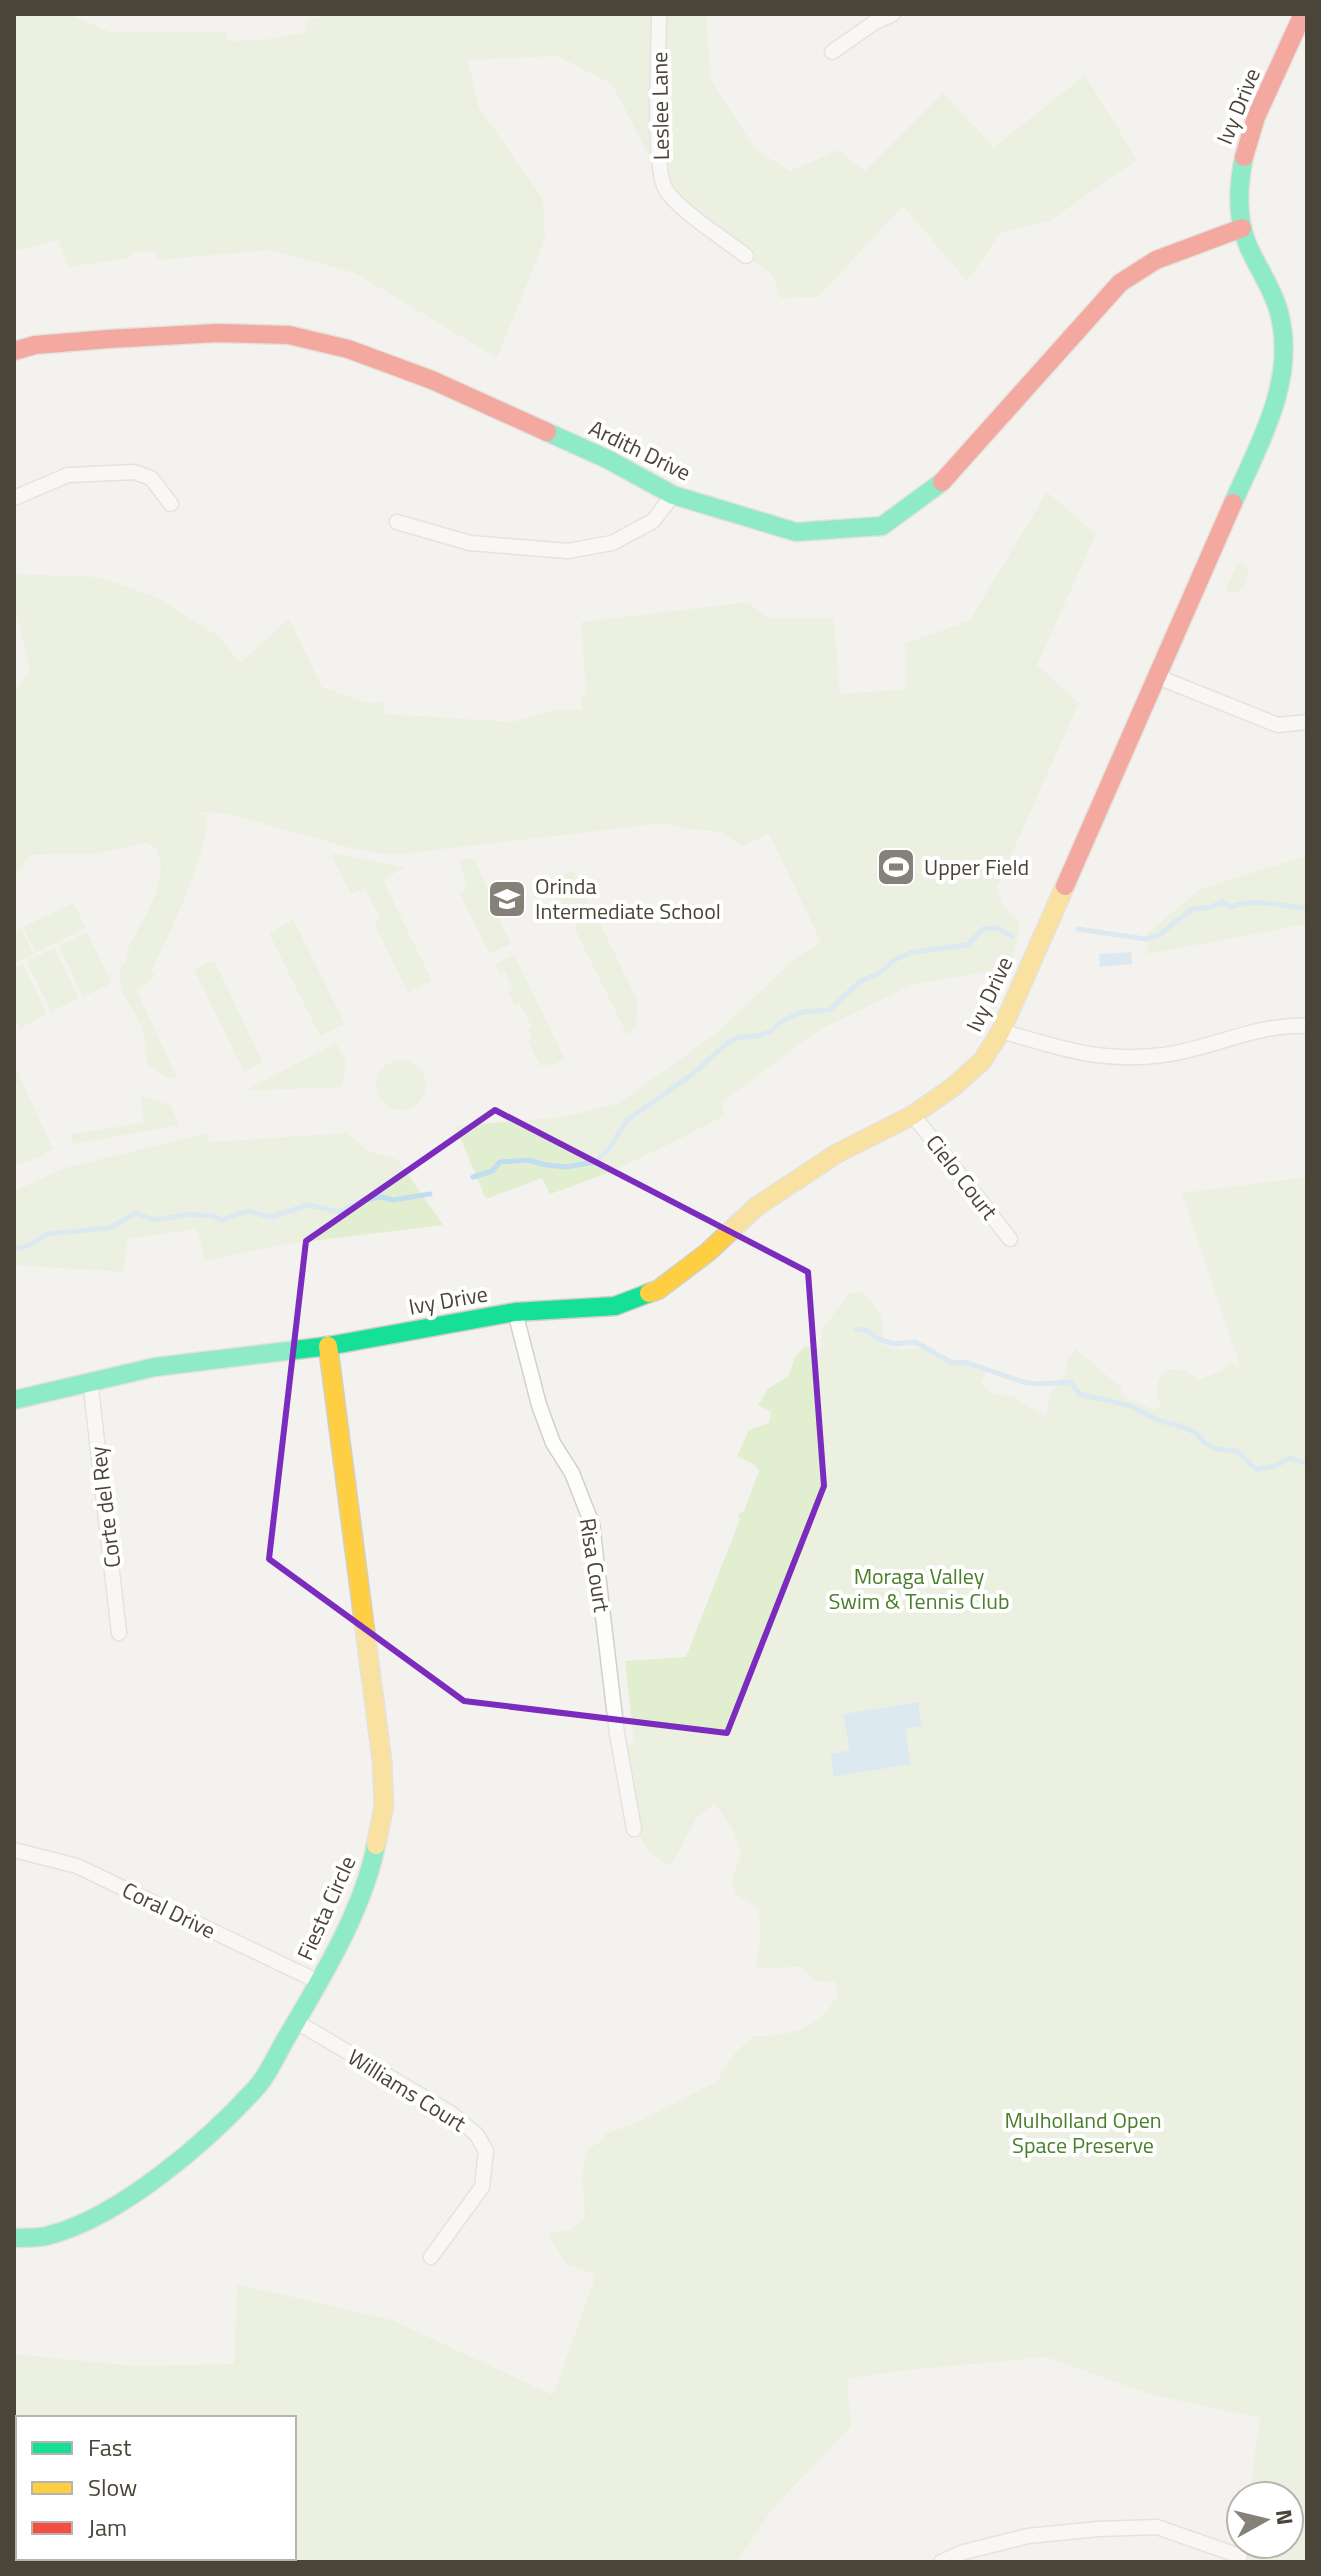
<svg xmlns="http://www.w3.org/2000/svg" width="1321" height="2576" font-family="'Titillium Web',sans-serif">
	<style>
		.green { fill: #e1eecf; fill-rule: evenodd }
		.water { fill: #c0ddf1 }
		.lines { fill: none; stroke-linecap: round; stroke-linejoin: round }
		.stream { stroke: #c0ddf1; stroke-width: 5 }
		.street-casing { stroke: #d2d0cb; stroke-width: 17 }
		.fast-casing { stroke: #d3cfc5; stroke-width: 21 }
		.slow-casing { stroke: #d3cfc5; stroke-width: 21 }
		.jam-casing { stroke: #d3cfc5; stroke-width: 21 }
		.street { stroke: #fdfdfc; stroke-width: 14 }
		.fast { stroke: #16e098; stroke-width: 18 }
		.slow { stroke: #ffcf43; stroke-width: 18 }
		.jam { stroke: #f24e42; stroke-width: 18 }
		.marked { fill: none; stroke: #7b2cbf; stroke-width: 6; stroke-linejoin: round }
		.labels { text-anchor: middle; stroke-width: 8; stroke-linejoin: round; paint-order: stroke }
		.street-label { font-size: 22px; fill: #4b4439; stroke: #fff }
		.poi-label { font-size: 22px; fill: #4b4439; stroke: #fff; text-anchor: start }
		.park-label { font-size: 22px; fill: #4a7f2a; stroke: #fff }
	</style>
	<rect width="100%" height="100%" fill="#f4f2ee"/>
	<path class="green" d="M 14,14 L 68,14 L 110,32 L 226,32 L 228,41 L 263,40 L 306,32 L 305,20 L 329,14 L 706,14 L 711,79 L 755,149 L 790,171 L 839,150 L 865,171 L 943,93 L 994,147 L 1085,75 L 1137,160 L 1048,222 L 1002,232 L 967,281 L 903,206 L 818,297 L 780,298 L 773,276 L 699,219 L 665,187 L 612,84 L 557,56 L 468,60 L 478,106 L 543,199 L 545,240 L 497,358 L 355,273 L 269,250 L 158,260 L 155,251 L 132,253 L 130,258 L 68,267 L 58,240 L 14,251 Z
		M 1047,492 L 1096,534 L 1037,665 L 1079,703 L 997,887 L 1002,903 L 1020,924 L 1012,964 L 1007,968 L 912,985 L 819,1030 L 721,1103 L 726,1115 C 668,1145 612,1174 550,1194 L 542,1178 L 486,1199 L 455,1126 L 564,1117 L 619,1103 L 718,1032 L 794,959 L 821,942 L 769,834 L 742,846 L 720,832 L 680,828 L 665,823 L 392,855 L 354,849 L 228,814 L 207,812 L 193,814 L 207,816 C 208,856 169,934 151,972 L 155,974 L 152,981 L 136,989 L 177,1077 L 171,1079 L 156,1072 L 155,1066 L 150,1067 C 143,1052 147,1049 144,1036 C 139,1007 114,1000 121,965 L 126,962 L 127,951 C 140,923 174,876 155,847 L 146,843 L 92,854 L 30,855 L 14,879 L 14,694 L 30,671 L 14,603 L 14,574 L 100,577 L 158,598 L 220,637 L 240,663 L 289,618 L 322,687 L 367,703 L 383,701 L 385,714 L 512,722 L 554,710 L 581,710 L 581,697 L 586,694 L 581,622 L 748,602 L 768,618 L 834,618 L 840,694 L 906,689 L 905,644 L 970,620 Z
		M 1238,563 L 1246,564 L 1248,571 L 1244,588 L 1233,593 L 1225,590 Z
		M 330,853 L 405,867 L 383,880 L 432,981 L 408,993 L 374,923 L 380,919 L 365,889 L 351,894 Z
		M 1307,855 L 1307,924 L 1148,954 L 1146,934 L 1199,890 Z
		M 474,858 L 489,892 L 487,894 L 511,944 L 489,953 L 459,892 L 466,888 L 460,860 Z
		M 573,870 L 590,905 L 568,915 L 551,881 Z
		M 73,903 L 86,928 L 36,953 L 23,927 Z
		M 596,915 L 638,1002 L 636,1026 L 627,1035 L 574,927 Z
		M 293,919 L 345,1024 L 320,1036 L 269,933 Z
		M 21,928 L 34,954 L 14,964 L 14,932 Z
		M 87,932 L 112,983 L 83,997 L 59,946 Z
		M 54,948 L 79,998 L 51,1012 L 27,961 Z
		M 514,955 L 565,1059 L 554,1064 L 540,1066 L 528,1041 L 532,1038 L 528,1031 L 532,1027 L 520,1004 L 515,1006 L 508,992 L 513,989 L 505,972 L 500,974 L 494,964 Z
		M 214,960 L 263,1063 L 244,1072 L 194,969 Z
		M 23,964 L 47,1014 L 20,1028 L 14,1016 L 14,968 Z
		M 336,1043 L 346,1061 L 342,1087 L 244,1091 Z
		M376 1085a25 25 0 1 1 50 0a25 25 0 1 1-50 0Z
		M 14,1064 L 53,1149 L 43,1153 L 44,1156 L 14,1166 Z
		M 140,1095 L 170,1105 L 180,1125 L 73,1144 L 71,1134 L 144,1123 Z
		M 206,1133 L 209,1142 L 347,1133 L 370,1152 L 397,1159 L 443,1225 L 279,1245 L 205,1261 L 197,1229 L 128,1239 L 123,1272 L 14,1265 L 14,1191 L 68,1167 Z
		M 1307,1177 L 1307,2562 L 1238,2562 L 1242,2544 L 1289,2544 L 1289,2496 L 1249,2496 L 1260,2418 L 1153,2395 L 1046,2357 L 897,2371 L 847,2379 L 851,2427 L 774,2507 L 737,2562 L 14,2562 L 14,2354 L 136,2366 L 234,2364 L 237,2284 L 392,2320 L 553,2395 L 596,2275 L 566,2264 L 547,2233 L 570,2230 L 585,2218 L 582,2177 L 586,2150 L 605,2139 L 603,2135 L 638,2122 L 716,2082 L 735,2053 L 753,2036 C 792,2036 817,2029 838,1995 L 835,1982 L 814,1981 L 802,1967 L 756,1968 L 760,1937 L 759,1907 L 737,1896 L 731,1881 L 741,1856 L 734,1833 L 715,1803 L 696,1819 L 671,1866 C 625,1846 627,1792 619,1748 L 634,1743 L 625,1661 L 686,1657 L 740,1519 L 738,1515 L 744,1511 L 759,1471 L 755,1465 L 737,1456 L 749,1430 L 769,1423 L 771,1412 L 758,1405 L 768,1389 L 789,1375 L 795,1357 L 805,1346 L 821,1349 L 822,1330 L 848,1294 L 862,1291 C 881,1312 886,1317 882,1345 L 902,1350 L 923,1348 L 951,1362 L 968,1363 L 987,1369 L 981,1384 L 994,1394 L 1012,1396 L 1046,1417 L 1050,1393 L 1065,1375 L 1068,1359 L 1076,1349 L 1121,1387 L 1122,1395 L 1154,1410 L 1161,1405 C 1153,1389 1156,1382 1167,1369 L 1186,1370 L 1198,1380 L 1223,1370 L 1230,1362 L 1241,1369 L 1182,1193 ZM 18,2418 L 294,2418 L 294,2558 L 18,2558 Z"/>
	<path class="water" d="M 1131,952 L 1132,964 L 1100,967 L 1099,954 Z
		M 918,1702 L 922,1726 L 905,1729 L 911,1764 L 834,1777 L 831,1754 L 850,1750 L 843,1714 Z"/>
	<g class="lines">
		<path class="stream" d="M 1078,929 L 1145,939 L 1159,935 L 1192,909 L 1211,907 L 1222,902 L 1231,907 C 1256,897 1281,907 1307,908
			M 473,1177 L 492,1171 L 500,1162 L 528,1160 L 546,1165 L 566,1167 L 595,1162 L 609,1149 L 626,1121 L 694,1073 L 727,1043 L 738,1037 L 758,1036 L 770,1032 L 782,1021 L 802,1012 L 830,1010 L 859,982 L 881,972 L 894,960 L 913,952 L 968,945 L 983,929 L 997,928 L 1012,936
			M 14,1249 L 30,1245 L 47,1234 L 109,1228 L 136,1213 L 153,1220 L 190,1214 L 213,1216 L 221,1220 L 248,1211 L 271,1217 L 308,1205 L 339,1212 L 362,1200 L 382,1197 L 393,1200 L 430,1194
			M 856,1329 L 868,1331 L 878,1339 L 894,1344 L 915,1342 L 951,1362 L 968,1363 L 1023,1382 L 1037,1384 L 1071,1382 L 1079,1394 L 1131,1406 L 1157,1420 L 1183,1427 L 1196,1433 L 1205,1443 L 1216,1449 L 1237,1451 L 1256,1469 L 1275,1466 L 1290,1458 L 1307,1464"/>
		<defs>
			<path id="street" d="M 659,14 C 659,50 652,161 665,188 C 675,208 726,240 746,256
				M 832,52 L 875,22 L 893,14
				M 14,498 L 68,475 L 134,472 L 151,478 L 171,504
				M 397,522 L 470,543 L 568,551 L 612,543 L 653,521 L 673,495
				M 1158,677 L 1278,725 L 1307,722
				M 1001,1031 C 1061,1048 1099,1063 1163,1055 C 1211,1049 1258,1023 1307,1026
				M 913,1115 L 1010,1239
				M 515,1312 L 539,1405 L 553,1443 L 572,1473 L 592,1524 L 617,1734 L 634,1829
				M 90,1380 L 119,1633
				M 14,1850 L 77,1866 L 319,1982
				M 297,2022 L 452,2114 L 477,2135 L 486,2151 L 482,2187 L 431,2257
				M 941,2562 L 964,2552 L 1028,2536 L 1098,2529 L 1157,2527 L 1240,2556"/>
			<path id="fast" d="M 547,432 L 607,459 L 673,495 L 796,532 L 882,526 L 942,482
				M 1233,503 C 1258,446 1294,385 1281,321 C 1276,294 1260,272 1249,248 C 1236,220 1238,186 1244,157
				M 14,1400 L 155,1367 L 328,1346 L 515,1312 L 615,1306 L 649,1293
				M 14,2238 C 25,2237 39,2239 50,2235 C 121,2216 207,2142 256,2088 C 269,2074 277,2053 287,2037 C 321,1979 363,1911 376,1845"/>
			<path id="slow" d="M 649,1293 L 658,1290 L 708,1252 L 756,1207 L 836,1154 L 913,1115 L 953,1087 L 982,1061 L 1001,1031 L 1065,886
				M 328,1346 L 382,1761 L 384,1806 L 376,1845"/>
			<path id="jam" d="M 1244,157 L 1256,117 L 1303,14
				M 14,351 L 35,345 L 108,339 L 217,333 L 289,335 L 348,349 L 432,380 L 547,432
				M 942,482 L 1120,283 L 1156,260 L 1242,228
				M 1065,886 L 1233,503"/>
		</defs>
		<use href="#street" class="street-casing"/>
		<use href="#fast" class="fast-casing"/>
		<use href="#slow" class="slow-casing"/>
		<use href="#jam" class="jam-casing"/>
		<use href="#street" class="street"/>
		<use href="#fast" class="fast"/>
		<use href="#slow" class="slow"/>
		<use href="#jam" class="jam"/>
	</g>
	<path d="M0 0H1321V2576H0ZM 495,1110 L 808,1272 L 824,1486 L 727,1733 L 464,1701 L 269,1559 L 306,1241 Z" fill="#f4f2ee" fill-opacity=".55" fill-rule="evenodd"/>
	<path class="marked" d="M 495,1110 L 808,1272 L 824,1486 L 727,1733 L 464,1701 L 269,1559 L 306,1241 Z"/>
	<defs>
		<symbol id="stadium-square" viewBox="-11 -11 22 22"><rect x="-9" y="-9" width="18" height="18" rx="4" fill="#868178" stroke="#fff"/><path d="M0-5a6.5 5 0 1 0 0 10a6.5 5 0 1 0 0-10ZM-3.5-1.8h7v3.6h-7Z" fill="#fff"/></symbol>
		<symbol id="school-square" viewBox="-11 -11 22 22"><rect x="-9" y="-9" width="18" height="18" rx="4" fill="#868178" stroke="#fff"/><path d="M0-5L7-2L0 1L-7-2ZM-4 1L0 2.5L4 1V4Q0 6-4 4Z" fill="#fff"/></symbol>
	</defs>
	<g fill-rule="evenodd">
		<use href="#stadium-square" x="874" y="845" width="44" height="44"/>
		<use href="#school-square" x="485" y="877" width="44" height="44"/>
	</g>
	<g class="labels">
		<g class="street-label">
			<text transform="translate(660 106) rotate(-91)" y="8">Leslee Lane</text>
			<text transform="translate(1238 106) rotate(-68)" y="8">Ivy Drive</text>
			<text transform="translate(640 450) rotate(26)" y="8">Ardith Drive</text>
			<text transform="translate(989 994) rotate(-65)" y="8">Ivy Drive</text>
			<text transform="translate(962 1177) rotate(52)" y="8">Cielo Court</text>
			<text transform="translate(448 1300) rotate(-10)" y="8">Ivy Drive</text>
			<text transform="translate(105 1507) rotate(-97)" y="8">Corte del Rey</text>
			<text transform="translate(595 1565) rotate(81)" y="8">Risa Court</text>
			<text transform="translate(326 1908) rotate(-66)" y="8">Fiesta Circle</text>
			<text transform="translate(169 1910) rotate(26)" y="8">Coral Drive</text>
			<text transform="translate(407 2090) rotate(32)" y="8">Williams Court</text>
		</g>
		<g class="poi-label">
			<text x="924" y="875">Upper Field</text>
			<text x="535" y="894">Orinda<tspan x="535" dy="25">Intermediate School</tspan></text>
		</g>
		<g class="park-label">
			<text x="919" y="1584">Moraga Valley<tspan x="919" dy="25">Swim &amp; Tennis Club</tspan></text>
			<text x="1083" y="2128">Mulholland Open<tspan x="1083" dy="25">Space Preserve</tspan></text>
		</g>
	</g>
	<rect width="1321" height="2576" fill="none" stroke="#4b4439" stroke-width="32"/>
	<rect x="16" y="2416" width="280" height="144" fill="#ffffff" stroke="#b7b4b0" stroke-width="2"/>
	<rect x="32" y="2442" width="40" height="12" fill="#16e098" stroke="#b7b4b0" stroke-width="2"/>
	<text x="88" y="2456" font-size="24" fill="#4b4439">Fast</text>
	<rect x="32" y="2482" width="40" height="12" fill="#ffcf43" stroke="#b7b4b0" stroke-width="2"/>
	<text x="88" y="2496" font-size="24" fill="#4b4439">Slow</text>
	<rect x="32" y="2522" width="40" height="12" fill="#f24e42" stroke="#b7b4b0" stroke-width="2"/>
	<text x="88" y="2536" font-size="24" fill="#4b4439">Jam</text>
	<g transform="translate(1265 2520) rotate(82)"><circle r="38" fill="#ffffff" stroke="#b7b4b0" stroke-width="2"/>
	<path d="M0-6L14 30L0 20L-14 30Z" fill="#868178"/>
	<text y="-12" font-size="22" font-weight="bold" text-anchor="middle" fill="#4b4439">N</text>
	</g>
</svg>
